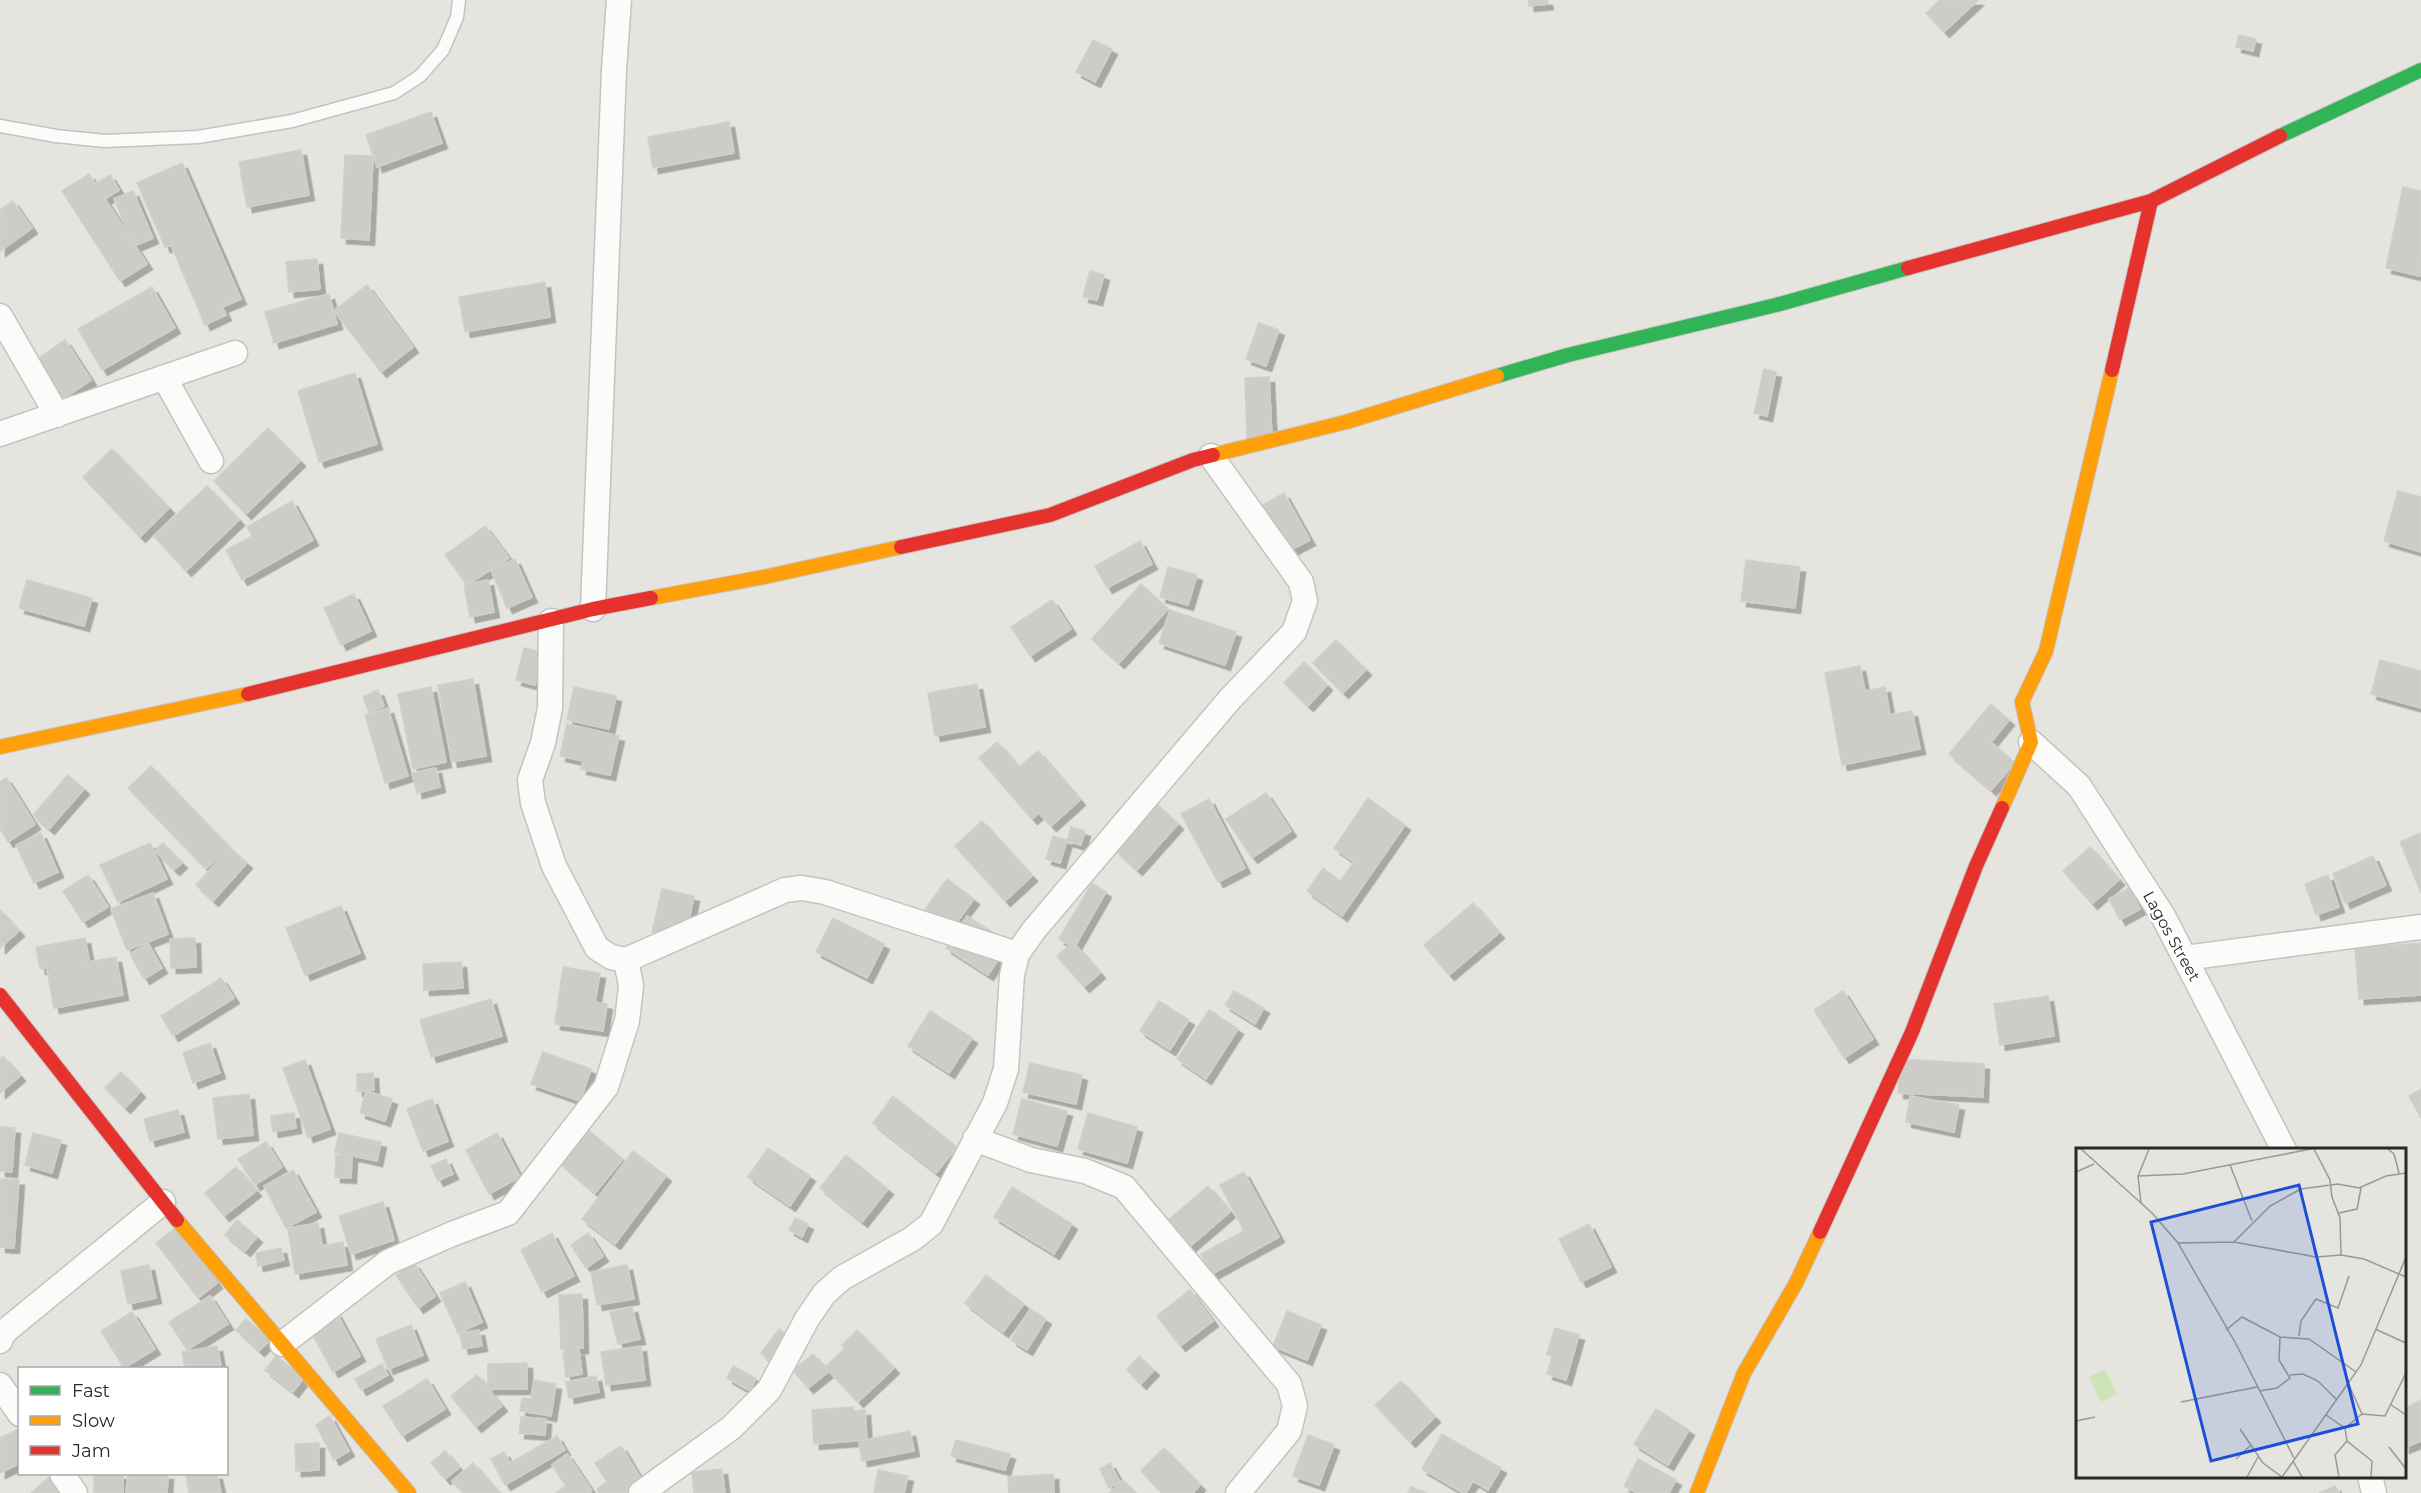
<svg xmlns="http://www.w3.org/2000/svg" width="2421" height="1493" font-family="Montserrat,sans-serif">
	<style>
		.building { fill: #cdccc7; stroke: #d1cfca; stroke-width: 1.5; filter: url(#shadow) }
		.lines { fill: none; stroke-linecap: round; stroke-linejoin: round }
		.lane-casing { stroke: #c4c3c3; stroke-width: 15 }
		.street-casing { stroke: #c4c3c3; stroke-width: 27 }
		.fast-casing { stroke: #c4c3c3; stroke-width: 16 }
		.slow-casing { stroke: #c4c3c3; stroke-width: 16 }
		.jam-casing { stroke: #c4c3c3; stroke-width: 16 }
		.lane { stroke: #fbfbfa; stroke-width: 12 }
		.street { stroke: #fbfbfa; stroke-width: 24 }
		.fast { stroke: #30b455; stroke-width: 14 }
		.slow { stroke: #ff9f0a; stroke-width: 14 }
		.jam { stroke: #e5322d; stroke-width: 14 }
		.labels { text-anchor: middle; stroke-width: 5; stroke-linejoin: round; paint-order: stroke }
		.street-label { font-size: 16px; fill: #282828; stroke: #fff }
		.inset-road { fill: none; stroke: #9a9995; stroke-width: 1.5 }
		.view { fill: #1d4ed8; fill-opacity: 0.15; stroke: #1d4ed8; stroke-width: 3 }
		.inset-edge { fill: none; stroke: #282828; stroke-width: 3 }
	</style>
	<defs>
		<filter id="shadow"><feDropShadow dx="5.5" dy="5.5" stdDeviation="0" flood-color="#0004"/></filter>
	</defs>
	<rect width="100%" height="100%" fill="#e6e4de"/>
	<path class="building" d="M 1528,0 L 1547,0 L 1548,4 L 1529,6 Z
		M 1940,0 L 1978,0 L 1944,32 L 1926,13 Z
		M 2239,35 L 2256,39 L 2253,51 L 2236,47 Z
		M 1093,40 L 1112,49 L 1095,82 L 1076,72 Z
		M 431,112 L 442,143 L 377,167 L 366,135 Z
		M 729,122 L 734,153 L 653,168 L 648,137 Z
		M 301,150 L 309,195 L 247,207 L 239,162 Z
		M 345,155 L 373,156 L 369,240 L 341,238 Z
		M 182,163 L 241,299 L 222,307 L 226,315 L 205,325 L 171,245 L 165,247 L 137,183 Z
		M 89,174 L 95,184 L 110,175 L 119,190 L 105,199 L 147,264 L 120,281 L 62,191 Z
		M 2403,187 L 2421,191 L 2420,276 L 2386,268 Z
		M 133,191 L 153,238 L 134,246 L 114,199 Z
		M 13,201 L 32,228 L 0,251 L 0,210 Z
		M 317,259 L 320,289 L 289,292 L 286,262 Z
		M 1090,271 L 1104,275 L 1097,300 L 1083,297 Z
		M 545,282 L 550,317 L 465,332 L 459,297 Z
		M 367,285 L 413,347 L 381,372 L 334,311 Z
		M 152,287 L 175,328 L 102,370 L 78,329 Z
		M 329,294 L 337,324 L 274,343 L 265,312 Z
		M 1259,323 L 1279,330 L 1266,366 L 1246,359 Z
		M 65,340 L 91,380 L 63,399 L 36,360 Z
		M 1764,369 L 1776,372 L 1767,416 L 1754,413 Z
		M 355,373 L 377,444 L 319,462 L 298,391 Z
		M 1269,377 L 1272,439 L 1247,440 L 1245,378 Z
		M 268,428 L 300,461 L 246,514 L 214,481 Z
		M 112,449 L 169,508 L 140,537 L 83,477 Z
		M 207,486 L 239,520 L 186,571 L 154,536 Z
		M 2398,491 L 2421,497 L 2421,552 L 2384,541 Z
		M 1284,493 L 1310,540 L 1289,551 L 1263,505 Z
		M 292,501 L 313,540 L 242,580 L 226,550 L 252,536 L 247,527 Z
		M 485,526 L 509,558 L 467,585 L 445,555 Z
		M 1140,541 L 1152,564 L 1107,588 L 1095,566 Z
		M 515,559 L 532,597 L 507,608 L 491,570 Z
		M 1746,560 L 1800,567 L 1795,608 L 1741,601 Z
		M 1168,567 L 1197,575 L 1188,605 L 1160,597 Z
		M 27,580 L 92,598 L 84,626 L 19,608 Z
		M 488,580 L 494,612 L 470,617 L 464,584 Z
		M 1141,584 L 1168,609 L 1119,663 L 1092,639 Z
		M 354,594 L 371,631 L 341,645 L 324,608 Z
		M 1052,600 L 1071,629 L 1030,656 L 1011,627 Z
		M 1170,610 L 1236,632 L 1225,665 L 1159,643 Z
		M 1336,640 L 1366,670 L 1343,693 L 1313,663 Z
		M 524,648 L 543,652 L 535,685 L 516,680 Z
		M 2380,660 L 2421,671 L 2421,708 L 2371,694 Z
		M 1304,662 L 1327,685 L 1308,706 L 1284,683 Z
		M 1860,666 L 1865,691 L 1885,687 L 1890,715 L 1912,711 L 1920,749 L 1842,765 L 1825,673 Z
		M 473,679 L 486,756 L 452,762 L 438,685 Z
		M 977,684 L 985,727 L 935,736 L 928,693 Z
		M 431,687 L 446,762 L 413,769 L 398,694 Z
		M 574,687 L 616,696 L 609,729 L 567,720 Z
		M 378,690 L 384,706 L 369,712 L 363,697 Z
		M 1991,704 L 2009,720 L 1991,742 L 2015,763 L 1991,790 L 1949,754 Z
		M 388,708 L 408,776 L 385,783 L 365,715 Z
		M 567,724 L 619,736 L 610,775 L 581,769 L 583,761 L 560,756 Z
		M 997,742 L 1019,767 L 1038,751 L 1080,800 L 1051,826 L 1039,813 L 1032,819 L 979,758 Z
		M 151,766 L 229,847 L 206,869 L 128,788 Z
		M 436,768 L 440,787 L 417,793 L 412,773 Z
		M 68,775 L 84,789 L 49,829 L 33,815 Z
		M 6,778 L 35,824 L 8,842 L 0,829 L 0,782 Z
		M 1266,793 L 1291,831 L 1252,858 L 1226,819 Z
		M 1368,798 L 1405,825 L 1342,916 L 1307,891 L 1323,868 L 1340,881 L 1354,862 L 1334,848 Z
		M 1209,799 L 1245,868 L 1218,882 L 1181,814 Z
		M 1158,805 L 1178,824 L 1137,870 L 1116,851 Z
		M 982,821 L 1032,876 L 1005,901 L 955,846 Z
		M 1071,827 L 1085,831 L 1081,845 L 1067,841 Z
		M 41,833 L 58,872 L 34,883 L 16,845 Z
		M 2421,833 L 2421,893 L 2400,842 Z
		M 1053,836 L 1067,840 L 1060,863 L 1046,859 Z
		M 150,843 L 167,879 L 118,902 L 100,865 Z
		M 163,843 L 182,863 L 174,870 L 155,851 Z
		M 2090,847 L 2119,880 L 2092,904 L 2063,871 Z
		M 230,848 L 247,863 L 213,901 L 196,885 Z
		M 2373,856 L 2386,885 L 2345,903 L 2333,874 Z
		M 88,875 L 108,907 L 83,922 L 63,891 Z
		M 2328,875 L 2339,907 L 2316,915 L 2305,884 Z
		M 947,879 L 974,899 L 948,934 L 921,915 Z
		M 1092,883 L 1106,892 L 1074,948 L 1059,939 Z
		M 2129,888 L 2140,909 L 2120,920 L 2109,899 Z
		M 662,889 L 694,896 L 685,939 L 652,932 Z
		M 153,893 L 168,934 L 127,950 L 111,909 Z
		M 1473,903 L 1499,933 L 1449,975 L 1424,945 Z
		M 341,906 L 360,953 L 305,975 L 286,928 Z
		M 0,910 L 19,931 L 0,948 Z
		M 967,916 L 1009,943 L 988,975 L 946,948 Z
		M 833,918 L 884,944 L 867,978 L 816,952 Z
		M 85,938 L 89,960 L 40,969 L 36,947 Z
		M 195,938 L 196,967 L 171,968 L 170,939 Z
		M 1073,942 L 1100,973 L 1084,987 L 1057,956 Z
		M 148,943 L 162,968 L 144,979 L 130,954 Z
		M 2421,943 L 2421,995 L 2359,999 L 2355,948 Z
		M 116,957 L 123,995 L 54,1008 L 47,970 Z
		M 461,962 L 463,988 L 424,990 L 423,964 Z
		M 563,967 L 600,973 L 595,1002 L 607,1004 L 603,1031 L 555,1024 Z
		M 221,978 L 234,998 L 173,1036 L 161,1016 Z
		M 1234,991 L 1264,1008 L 1255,1024 L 1225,1005 Z
		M 1843,991 L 1873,1039 L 1844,1058 L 1814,1010 Z
		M 2048,996 L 2054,1036 L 2000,1045 L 1994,1004 Z
		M 491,999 L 502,1036 L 431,1057 L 420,1020 Z
		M 1159,1001 L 1189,1020 L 1170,1050 L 1140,1031 Z
		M 1209,1010 L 1238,1029 L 1206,1079 L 1177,1059 Z
		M 930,1011 L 972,1038 L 949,1073 L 908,1046 Z
		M 210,1043 L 220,1073 L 193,1083 L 183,1053 Z
		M 543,1052 L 591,1069 L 580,1101 L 531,1084 Z
		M 3,1056 L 20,1076 L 0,1093 L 0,1059 Z
		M 1900,1059 L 1984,1064 L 1983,1097 L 1898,1093 Z
		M 305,1060 L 330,1129 L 308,1137 L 283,1068 Z
		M 1030,1063 L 1082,1075 L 1076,1104 L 1023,1092 Z
		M 121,1072 L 140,1092 L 125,1108 L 105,1088 Z
		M 373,1073 L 374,1090 L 357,1091 L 357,1074 Z
		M 2421,1089 L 2421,1118 L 2409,1096 Z
		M 366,1091 L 392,1099 L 385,1121 L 360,1113 Z
		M 249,1094 L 253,1135 L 218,1139 L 213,1098 Z
		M 893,1096 L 957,1147 L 936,1173 L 873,1123 Z
		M 1910,1096 L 1959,1105 L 1954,1132 L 1906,1122 Z
		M 432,1099 L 448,1141 L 423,1151 L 407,1109 Z
		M 1022,1099 L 1067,1111 L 1057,1146 L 1013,1134 Z
		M 178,1110 L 184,1132 L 150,1141 L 144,1119 Z
		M 294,1113 L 296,1128 L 273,1132 L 271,1116 Z
		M 1088,1113 L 1137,1127 L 1127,1163 L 1078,1149 Z
		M 0,1127 L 15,1128 L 12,1172 L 0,1171 Z
		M 587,1129 L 623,1159 L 595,1193 L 559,1162 Z
		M 33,1133 L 61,1140 L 52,1173 L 25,1165 Z
		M 339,1133 L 381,1142 L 377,1161 L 335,1152 Z
		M 497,1133 L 520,1177 L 489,1194 L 466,1150 Z
		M 266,1142 L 282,1167 L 255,1185 L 238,1159 Z
		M 768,1148 L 810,1176 L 790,1206 L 748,1177 Z
		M 633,1151 L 666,1176 L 615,1244 L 582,1219 Z
		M 336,1155 L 352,1156 L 351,1178 L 335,1177 Z
		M 846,1155 L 888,1189 L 862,1222 L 820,1188 Z
		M 446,1159 L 453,1174 L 438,1181 L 431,1166 Z
		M 236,1167 L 256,1191 L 224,1216 L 205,1193 Z
		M 293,1170 L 316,1212 L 286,1228 L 264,1186 Z
		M 1244,1172 L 1279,1237 L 1212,1274 L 1201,1254 L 1244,1231 L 1220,1185 Z
		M 0,1179 L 19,1180 L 14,1248 L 0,1247 Z
		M 1208,1186 L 1230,1212 L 1188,1248 L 1166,1222 Z
		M 1012,1187 L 1072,1224 L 1054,1254 L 994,1217 Z
		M 383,1202 L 394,1240 L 351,1254 L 339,1216 Z
		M 795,1218 L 808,1224 L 802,1237 L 789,1230 Z
		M 237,1220 L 257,1237 L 245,1251 L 225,1235 Z
		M 318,1223 L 322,1246 L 343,1242 L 347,1265 L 295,1274 L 288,1228 Z
		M 1589,1224 L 1611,1267 L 1581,1282 L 1559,1239 Z
		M 176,1228 L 217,1283 L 198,1298 L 156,1243 Z
		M 552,1233 L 574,1276 L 542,1292 L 521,1250 Z
		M 588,1233 L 603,1256 L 586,1268 L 571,1245 Z
		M 281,1248 L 284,1260 L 258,1266 L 256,1253 Z
		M 414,1263 L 435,1296 L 418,1308 L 396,1275 Z
		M 149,1265 L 156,1298 L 128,1304 L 121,1271 Z
		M 627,1265 L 634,1299 L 597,1305 L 591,1272 Z
		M 986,1275 L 1024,1304 L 1003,1332 L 965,1303 Z
		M 465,1282 L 482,1322 L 458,1333 L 440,1293 Z
		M 1190,1290 L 1213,1321 L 1180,1346 L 1157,1316 Z
		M 582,1294 L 583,1348 L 561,1349 L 559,1295 Z
		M 210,1296 L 228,1324 L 187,1350 L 169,1322 Z
		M 632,1307 L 640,1339 L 618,1344 L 610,1312 Z
		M 1030,1309 L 1046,1319 L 1027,1350 L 1011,1340 Z
		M 1287,1311 L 1321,1325 L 1307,1360 L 1273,1346 Z
		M 132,1312 L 155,1349 L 124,1368 L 101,1331 Z
		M 336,1312 L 360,1356 L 333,1372 L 309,1328 Z
		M 246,1319 L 270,1340 L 259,1351 L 236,1330 Z
		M 411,1325 L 423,1355 L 388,1369 L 376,1339 Z
		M 1555,1328 L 1579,1335 L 1566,1380 L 1547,1374 L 1552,1356 L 1547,1354 Z
		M 779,1329 L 794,1340 L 776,1365 L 761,1353 Z
		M 479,1330 L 482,1346 L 463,1349 L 460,1333 Z
		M 857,1330 L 894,1368 L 858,1402 L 825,1367 L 845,1348 L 842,1345 Z
		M 217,1346 L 221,1366 L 217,1368 L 185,1368 L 182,1352 Z
		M 641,1346 L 645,1380 L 606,1385 L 601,1352 Z
		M 579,1350 L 582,1374 L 566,1377 L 563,1352 Z
		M 813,1354 L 828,1372 L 808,1388 L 793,1370 Z
		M 276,1356 L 304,1378 L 293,1392 L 265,1370 Z
		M 1139,1356 L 1154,1370 L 1141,1384 L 1127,1370 Z
		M 527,1363 L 527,1389 L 488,1389 L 488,1364 Z
		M 382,1364 L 388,1375 L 361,1390 L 355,1379 Z
		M 733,1366 L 756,1378 L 750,1391 L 727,1378 Z
		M 477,1375 L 502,1406 L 476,1427 L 451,1396 Z
		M 596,1376 L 599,1392 L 569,1398 L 566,1382 Z
		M 427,1379 L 445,1409 L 402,1436 L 383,1406 Z
		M 534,1380 L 556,1384 L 551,1416 L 520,1411 L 522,1398 L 531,1399 Z
		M 1401,1381 L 1435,1417 L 1410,1442 L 1375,1405 Z
		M 2421,1400 L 2421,1441 L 2404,1448 L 2404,1408 Z
		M 853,1407 L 853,1411 L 865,1410 L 867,1440 L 814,1444 L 812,1410 Z
		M 1656,1409 L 1689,1430 L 1668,1465 L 1634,1444 Z
		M 330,1416 L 349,1451 L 334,1460 L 316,1425 Z
		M 521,1417 L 546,1419 L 545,1435 L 519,1433 Z
		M 17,1430 L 20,1437 L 20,1463 L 0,1473 L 0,1438 Z
		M 910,1431 L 914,1451 L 862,1461 L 859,1441 Z
		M 1442,1434 L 1501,1468 L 1488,1490 L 1473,1481 L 1466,1493 L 1463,1493 L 1422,1469 Z
		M 1308,1435 L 1334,1445 L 1319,1485 L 1293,1476 Z
		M 557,1436 L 565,1450 L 505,1485 L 491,1459 L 504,1452 L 510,1463 Z
		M 956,1440 L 1010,1454 L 1005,1470 L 951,1456 Z
		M 319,1443 L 319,1470 L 296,1471 L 295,1444 Z
		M 621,1446 L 643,1482 L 626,1493 L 599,1493 L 597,1489 L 607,1482 L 595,1463 Z
		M 1164,1448 L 1200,1485 L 1193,1493 L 1162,1493 L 1141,1471 Z
		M 445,1451 L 459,1468 L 445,1479 L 431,1463 Z
		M 567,1454 L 592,1491 L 589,1493 L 556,1493 L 566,1486 L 552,1465 Z
		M 1638,1459 L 1676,1480 L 1669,1493 L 1637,1493 L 1624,1486 Z
		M 473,1463 L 499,1493 L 463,1493 L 452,1481 Z
		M 1110,1463 L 1120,1482 L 1109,1488 L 1100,1469 Z
		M 722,1469 L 725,1493 L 694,1493 L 692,1472 Z
		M 878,1470 L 908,1476 L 904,1493 L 874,1493 Z
		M 53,1474 L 71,1493 L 31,1493 Z
		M 94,1474 L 123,1474 L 123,1493 L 94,1493 Z
		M 128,1474 L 168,1474 L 167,1493 L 126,1493 Z
		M 186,1474 L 217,1474 L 221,1493 L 189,1493 Z
		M 1053,1474 L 1054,1493 L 1009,1493 L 1008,1477 Z
		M 1123,1480 L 1135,1493 L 1109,1493 Z
		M 2335,1486 L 2339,1493 L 2319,1493 Z
		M 1411,1487 L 1427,1493 L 1408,1493 Z"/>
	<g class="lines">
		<defs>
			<path id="lane" d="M 0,126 L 56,136 L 105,141 L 198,137 L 292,121 L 394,93 L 420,76 L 443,50 L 457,17 L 459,0"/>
			<path id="street" d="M 0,316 L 57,415
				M 164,377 L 211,461
				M 0,434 L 235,353
				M 593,609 L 614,70 L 619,0
				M 551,621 L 550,708 L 543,743 L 530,780 L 533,803 L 554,866 L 597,948 L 611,957 L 626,960 L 785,890 L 802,888 L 825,892 L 1017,954
				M 2031,742 L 2079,786 L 2163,916 L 2284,1150
				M 2185,958 L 2421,927
				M 975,1139 L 1031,1160 L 1085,1171 L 1124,1187 L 1289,1384 L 1295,1406 L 1289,1431 L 1238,1493
				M 0,1341 L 4,1332 L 163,1202
				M 282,1344 L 388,1262 L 452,1234 L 508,1213 L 606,1087 L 627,1021 L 631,986 L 626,960
				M 0,1385 L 20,1414
				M 62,1474 L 75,1493
				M 2370,1476 L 2374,1493
				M 641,1493 L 731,1428 L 769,1390 L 807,1319 L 824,1294 L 842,1278 L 912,1239 L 931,1224 L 995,1103 L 1006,1069 L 1012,975 L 1017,954 L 1034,930 L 1230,699 L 1294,632 L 1305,601 L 1301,582 L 1211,456"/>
			<path id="fast" d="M 2280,136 L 2421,70
				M 1497,376 L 1568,355 L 1776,305 L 1908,268"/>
			<path id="slow" d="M 1213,455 L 1346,422 L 1497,376
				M 651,598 L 764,577 L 901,547
				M 0,747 L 248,694
				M 2002,808 L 2031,742 L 2022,702 L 2046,651 L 2112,370
				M 177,1220 L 409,1493
				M 1697,1493 L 1744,1373 L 1796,1283 L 1820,1232"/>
			<path id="jam" d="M 1908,268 L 2151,201 L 2280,136
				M 2112,370 L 2151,201
				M 901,547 L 1050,515 L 1193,460 L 1213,455
				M 248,694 L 593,609 L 651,598
				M 0,995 L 177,1220
				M 1820,1232 L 1912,1032 L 1976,866 L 2002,808"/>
		</defs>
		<use href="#lane" class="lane-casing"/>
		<use href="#street" class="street-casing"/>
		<use href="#fast" class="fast-casing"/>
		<use href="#slow" class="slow-casing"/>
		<use href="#jam" class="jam-casing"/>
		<use href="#lane" class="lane"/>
		<use href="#street" class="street"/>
		<use href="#fast" class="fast"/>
		<use href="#slow" class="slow"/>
		<use href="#jam" class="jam"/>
	</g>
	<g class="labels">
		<g class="street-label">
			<text transform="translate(2172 936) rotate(61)" y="6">Lagos Street</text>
		</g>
	</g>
	<g transform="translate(2076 1148)">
		<rect width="330" height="330" fill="#e6e4de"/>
		<path d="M 29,221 L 41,246 L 25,254 L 13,229 Z" fill="#cde3b8"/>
		<path class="inset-road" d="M 5,1 L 76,65 L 102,95 L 160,196 L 218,310M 238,1 L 254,32 L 256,49 L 264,70 L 265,107M 312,1 L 318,6 L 323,25M 154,17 L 176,73M 0,24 L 18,16M 62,28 L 107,26 L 235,1M 65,55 L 62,28 L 73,1M 263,65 L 281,61 L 285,40M 158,94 L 194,58 L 225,41 L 262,36 L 283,40 L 310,28 L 330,25M 102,95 L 158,94 L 240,109 L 265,107 L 288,111 L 330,129M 299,181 L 330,195M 150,182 L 166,169 L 204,189 L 233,191 L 280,224M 223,188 L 225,173 L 240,151 L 262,160 L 273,128M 214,227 L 227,226 L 242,233 L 261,252M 272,235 L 286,266M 183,243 L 201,240 L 214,230 L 203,212 L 204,189M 105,254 L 181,239M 314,256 L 330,267M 250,267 L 269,280 L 286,266 L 309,268 L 330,225M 0,273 L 19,269M 269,280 L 271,293 L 296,313 L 295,329M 164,281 L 187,315 L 206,329M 313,299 L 330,321M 160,311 L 175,297M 217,313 L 226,329M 171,329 L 182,309M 206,329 L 285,217 L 330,109M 263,329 L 259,307 L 271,293"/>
		<path class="view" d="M 223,37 L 282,276 L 135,313 L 75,74 Z"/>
		<rect width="330" height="330" class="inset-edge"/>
	</g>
	<rect x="18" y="1367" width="210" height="108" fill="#ffffff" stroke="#a9a9a9" stroke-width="1.5"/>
	<rect x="30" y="1386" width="30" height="9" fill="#30b455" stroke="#a9a9a9" stroke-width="1.5"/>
	<text x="72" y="1397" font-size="18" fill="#282828">Fast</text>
	<rect x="30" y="1416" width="30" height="9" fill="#ff9f0a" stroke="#a9a9a9" stroke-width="1.5"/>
	<text x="72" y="1427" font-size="18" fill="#282828">Slow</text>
	<rect x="30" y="1446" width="30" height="9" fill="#e5322d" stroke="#a9a9a9" stroke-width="1.5"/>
	<text x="72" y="1457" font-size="18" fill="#282828">Jam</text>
</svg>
